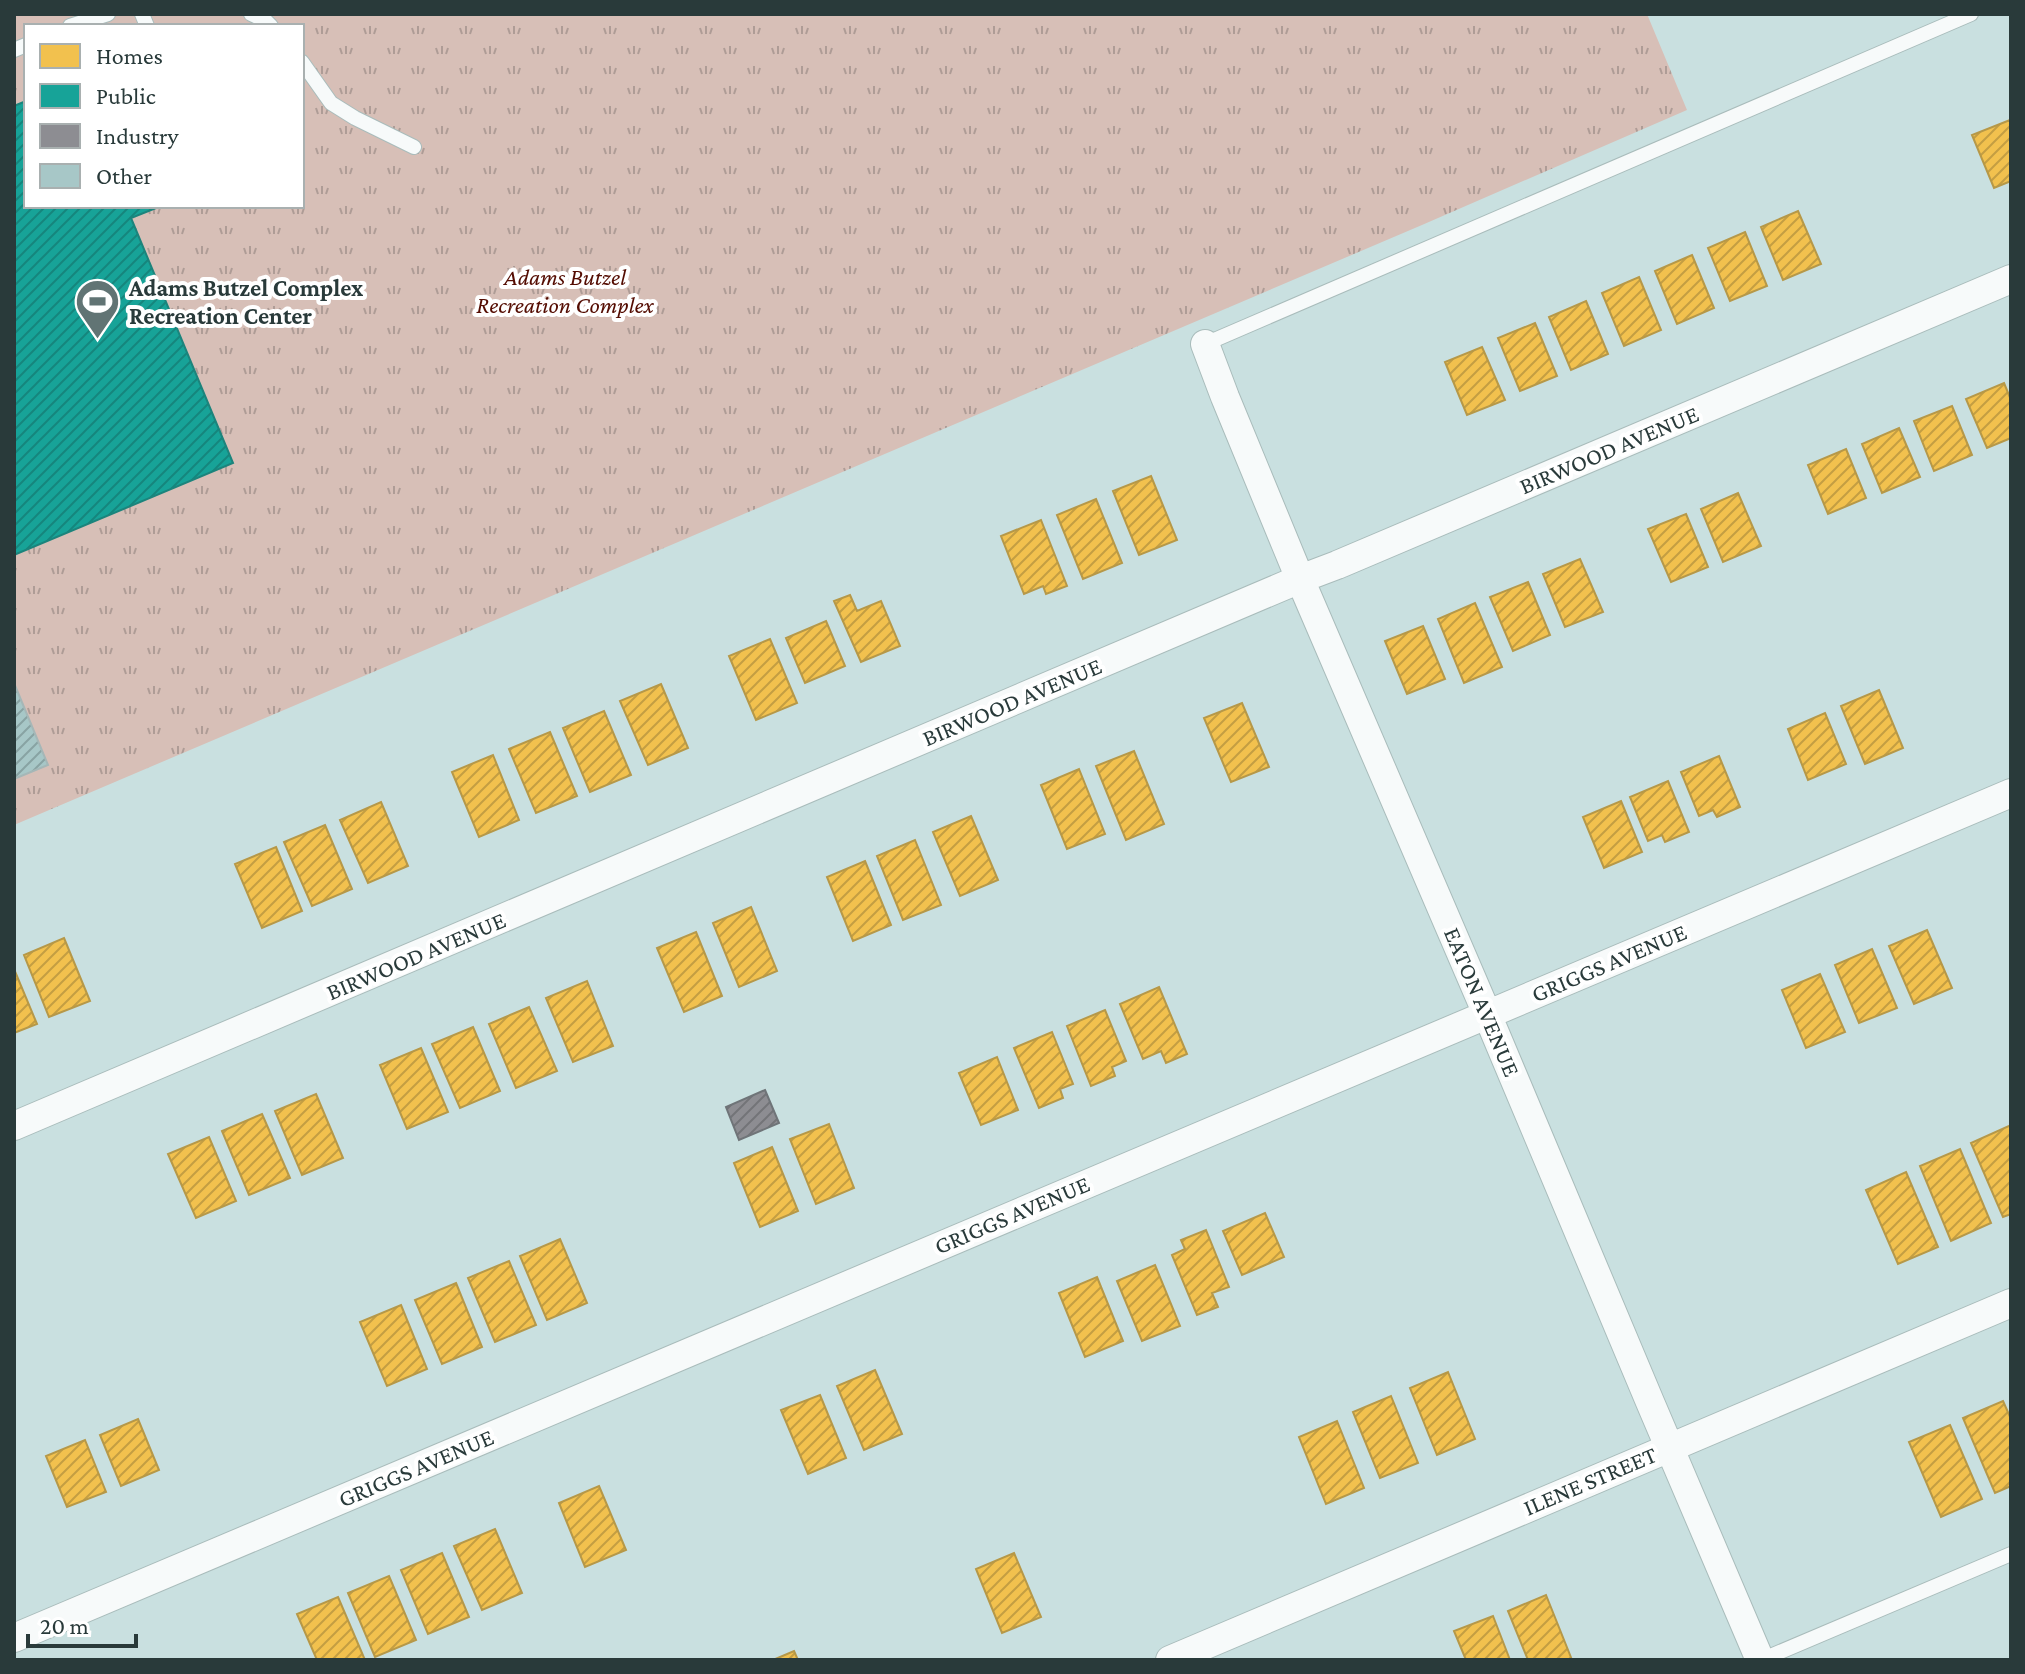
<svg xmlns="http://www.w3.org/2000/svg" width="2025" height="1674" font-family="'Crimson Pro',serif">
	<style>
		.park { fill: url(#park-tufts); fill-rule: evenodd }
		.homes { fill: url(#homes-hatch); stroke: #b69848; stroke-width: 2 }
		.public { fill: url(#public-hatch); stroke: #1c847c; stroke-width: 2 }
		.industry { fill: url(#industry-hatch); stroke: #6f7478; stroke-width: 2 }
		.building { fill: url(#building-hatch); stroke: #a5b7b7; stroke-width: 2 }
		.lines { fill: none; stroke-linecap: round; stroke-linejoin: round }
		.service-casing { stroke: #a9bcbb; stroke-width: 16 }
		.minor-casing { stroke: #a9bcbb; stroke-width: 30 }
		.service { stroke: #f7fafa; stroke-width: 14 }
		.minor { stroke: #f7fafa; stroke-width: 28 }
		.labels { text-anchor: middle; stroke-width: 8; stroke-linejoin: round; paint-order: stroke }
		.park-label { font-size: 24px; font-style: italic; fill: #540c02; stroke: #fff }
		.poi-label { font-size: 24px; font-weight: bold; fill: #293a3a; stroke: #fff; text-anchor: start }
		.street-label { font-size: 24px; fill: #293a3a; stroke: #fff }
	</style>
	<defs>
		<pattern id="park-tufts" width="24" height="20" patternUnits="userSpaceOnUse" patternTransform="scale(2)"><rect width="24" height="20" fill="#d7bfb7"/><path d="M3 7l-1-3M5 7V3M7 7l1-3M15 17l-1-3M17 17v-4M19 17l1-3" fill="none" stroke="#ae9c96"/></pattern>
		<pattern id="homes-hatch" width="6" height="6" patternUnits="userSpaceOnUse" patternTransform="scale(2)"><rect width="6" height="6" fill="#f2c14e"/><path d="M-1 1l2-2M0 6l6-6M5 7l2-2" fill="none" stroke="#c49e42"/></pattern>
		<pattern id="public-hatch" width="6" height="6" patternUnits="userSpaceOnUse" patternTransform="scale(2)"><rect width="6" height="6" fill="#17a398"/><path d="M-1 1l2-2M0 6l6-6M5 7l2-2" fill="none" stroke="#15867d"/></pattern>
		<pattern id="industry-hatch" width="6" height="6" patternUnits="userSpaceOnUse" patternTransform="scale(2)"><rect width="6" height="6" fill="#8d8d92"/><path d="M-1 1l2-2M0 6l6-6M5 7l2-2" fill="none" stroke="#737478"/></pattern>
		<pattern id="building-hatch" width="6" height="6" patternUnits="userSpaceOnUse" patternTransform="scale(2)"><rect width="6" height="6" fill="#a7c7c7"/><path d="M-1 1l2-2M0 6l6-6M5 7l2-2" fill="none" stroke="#88a3a3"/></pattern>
	</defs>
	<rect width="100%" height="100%" fill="#c9e0e0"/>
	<path class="park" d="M 14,14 L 1647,14 L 1687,110 L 1422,225 L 14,825 ZM 26,26 L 302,26 L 302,206 L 26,206 Z"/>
	<path class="homes" d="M 2010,120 L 2011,181 L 1994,188 L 1972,135 Z
		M 1798,211 L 1821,264 L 1783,280 L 1761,227 Z
		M 1745,232 L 1767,286 L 1730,301 L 1708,248 Z
		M 1692,255 L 1714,308 L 1677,324 L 1655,271 Z
		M 1639,277 L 1661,330 L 1624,346 L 1602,293 Z
		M 1586,301 L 1608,354 L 1571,370 L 1549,317 Z
		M 1535,323 L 1557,376 L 1520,391 L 1498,338 Z
		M 1482,347 L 1505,400 L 1467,415 L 1445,362 Z
		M 2004,383 L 2011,400 L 2011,438 L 1987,448 L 1966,399 Z
		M 1952,406 L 1972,455 L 1934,471 L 1914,421 Z
		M 1899,428 L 1920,477 L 1882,493 L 1862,444 Z
		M 1846,449 L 1866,498 L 1828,514 L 1808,465 Z
		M 1151,476 L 1177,540 L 1139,555 L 1113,491 Z
		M 1738,493 L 1761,546 L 1723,562 L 1701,509 Z
		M 1096,499 L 1122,563 L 1083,579 L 1057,515 Z
		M 1686,514 L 1708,567 L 1671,582 L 1648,529 Z
		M 1041,520 L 1067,586 L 1046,594 L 1043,586 L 1024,594 L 1001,536 Z
		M 1580,559 L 1603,612 L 1565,627 L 1543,574 Z
		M 1528,582 L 1550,635 L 1513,651 L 1490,597 Z
		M 850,595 L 857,611 L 881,601 L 900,646 L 861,662 L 834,601 Z
		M 1475,603 L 1502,667 L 1464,683 L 1438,619 Z
		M 826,621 L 845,666 L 805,683 L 786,638 Z
		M 1423,626 L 1445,679 L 1407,694 L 1385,641 Z
		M 770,639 L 797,703 L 756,720 L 729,656 Z
		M 661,684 L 688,748 L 648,765 L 620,701 Z
		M 1879,690 L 1903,748 L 1865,764 L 1841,706 Z
		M 1242,703 L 1269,767 L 1231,782 L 1204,718 Z
		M 604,711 L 631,775 L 590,792 L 563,728 Z
		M 1825,713 L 1846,764 L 1808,780 L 1788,729 Z
		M 550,732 L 577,796 L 536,813 L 509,749 Z
		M 1134,751 L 1164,824 L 1126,840 L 1096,766 Z
		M 493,755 L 519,820 L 479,837 L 452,772 Z
		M 1719,756 L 1740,807 L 1717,817 L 1713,810 L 1699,816 L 1681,772 Z
		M 1079,769 L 1105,834 L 1067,849 L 1041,785 Z
		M 1668,781 L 1689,832 L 1665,842 L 1662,835 L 1648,841 L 1630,797 Z
		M 1621,801 L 1642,852 L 1604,868 L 1583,817 Z
		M 381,802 L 408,866 L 368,883 L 340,820 Z
		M 971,816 L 998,880 L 960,896 L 933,832 Z
		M 325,825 L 352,889 L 312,906 L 284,842 Z
		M 915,840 L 941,905 L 903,920 L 877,856 Z
		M 276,847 L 302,911 L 262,928 L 235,864 Z
		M 865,861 L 891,925 L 853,941 L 827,877 Z
		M 751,907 L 777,971 L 739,987 L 713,923 Z
		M 1927,930 L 1952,988 L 1914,1004 L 1889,946 Z
		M 696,932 L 722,996 L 684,1012 L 657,948 Z
		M 64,938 L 90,1001 L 49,1017 L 24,955 Z
		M 1872,949 L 1897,1008 L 1859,1023 L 1835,965 Z
		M 14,969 L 37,1024 L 14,1033 Z
		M 1820,974 L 1845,1032 L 1806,1048 L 1782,990 Z
		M 587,981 L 613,1046 L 573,1062 L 546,998 Z
		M 1159,987 L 1187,1054 L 1166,1063 L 1161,1051 L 1143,1059 L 1120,1004 Z
		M 529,1007 L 557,1071 L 516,1088 L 489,1024 Z
		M 1105,1010 L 1126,1061 L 1112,1067 L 1115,1076 L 1091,1086 L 1067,1026 Z
		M 473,1027 L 500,1091 L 460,1108 L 432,1044 Z
		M 1052,1032 L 1073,1084 L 1060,1089 L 1063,1098 L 1039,1108 L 1014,1048 Z
		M 421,1048 L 448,1112 L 407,1129 L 380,1065 Z
		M 997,1057 L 1018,1110 L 981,1125 L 959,1073 Z
		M 316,1094 L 343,1158 L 302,1175 L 275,1111 Z
		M 262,1114 L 290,1178 L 249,1195 L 222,1131 Z
		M 829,1124 L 854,1188 L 816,1204 L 790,1139 Z
		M 2011,1125 L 2011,1214 L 2003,1217 L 1971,1143 Z
		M 209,1137 L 236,1201 L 196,1218 L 168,1154 Z
		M 772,1147 L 798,1211 L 760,1227 L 734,1163 Z
		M 1960,1149 L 1991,1223 L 1951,1241 L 1920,1166 Z
		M 1906,1172 L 1938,1247 L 1898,1264 L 1866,1190 Z
		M 1265,1213 L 1284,1257 L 1242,1275 L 1223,1231 Z
		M 1206,1230 L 1229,1287 L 1212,1293 L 1218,1307 L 1197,1315 L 1172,1255 L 1185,1249 L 1181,1240 Z
		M 560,1239 L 587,1303 L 547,1320 L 520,1256 Z
		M 509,1261 L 536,1325 L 495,1342 L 468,1278 Z
		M 1155,1265 L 1180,1326 L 1142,1341 L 1117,1281 Z
		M 1097,1277 L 1123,1341 L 1085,1357 L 1059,1293 Z
		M 456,1283 L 482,1347 L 442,1364 L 415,1300 Z
		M 401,1305 L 427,1369 L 387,1386 L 360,1322 Z
		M 875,1370 L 902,1434 L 864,1450 L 837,1386 Z
		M 1448,1372 L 1475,1439 L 1437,1455 L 1410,1388 Z
		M 820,1395 L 846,1458 L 808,1474 L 781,1410 Z
		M 1391,1396 L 1418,1463 L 1380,1478 L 1353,1412 Z
		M 2003,1401 L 2011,1419 L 2011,1486 L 1995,1493 L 1963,1418 Z
		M 138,1419 L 159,1470 L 121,1486 L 100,1435 Z
		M 1337,1421 L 1364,1488 L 1326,1504 L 1299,1437 Z
		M 1950,1425 L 1982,1499 L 1941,1517 L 1909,1442 Z
		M 85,1440 L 106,1492 L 67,1507 L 46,1456 Z
		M 599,1486 L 626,1550 L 585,1567 L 559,1503 Z
		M 495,1529 L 522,1593 L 482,1610 L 454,1546 Z
		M 442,1553 L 469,1617 L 428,1634 L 401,1570 Z
		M 1014,1553 L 1041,1617 L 1002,1633 L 976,1569 Z
		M 389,1576 L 416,1640 L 375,1657 L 348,1593 Z
		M 1546,1595 L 1572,1660 L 1528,1660 L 1508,1611 Z
		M 338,1597 L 365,1660 L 317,1660 L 297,1614 Z
		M 1493,1616 L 1510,1660 L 1466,1660 L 1454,1631 Z
		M 794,1651 L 798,1660 L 773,1660 Z"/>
	<path class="public" d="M 26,101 L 26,206 L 161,206 L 131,218 L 233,463 L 14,555 L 14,106 Z"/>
	<path class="industry" d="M 765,1090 L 779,1123 L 739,1140 L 726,1107 Z"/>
	<path class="building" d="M 14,683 L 48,765 L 14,779 Z"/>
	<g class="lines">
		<defs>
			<path id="service" d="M 142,14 L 147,26
				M 251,14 L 266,21 L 271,26
				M 70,26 L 108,14
				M 14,50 L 26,45
				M 302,62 L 331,103 L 355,118 L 414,147
				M 1205,344 L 1971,14
				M 1761,1660 L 2011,1554"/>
			<path id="minor" d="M 1205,344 L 1225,397 L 1300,579 L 1487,1014 L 1650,1402 L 1760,1660
				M 14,1126 L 1300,579 L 1337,565 L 2011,279
				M 14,1638 L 2011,793
				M 1170,1660 L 2011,1303"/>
		</defs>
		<use href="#service" class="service-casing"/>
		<use href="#minor" class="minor-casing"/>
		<use href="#service" class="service"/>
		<use href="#minor" class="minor"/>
	</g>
	<defs>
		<symbol id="stadium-pin" viewBox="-11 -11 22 30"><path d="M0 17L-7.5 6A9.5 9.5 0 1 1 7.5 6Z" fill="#617474" stroke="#fff"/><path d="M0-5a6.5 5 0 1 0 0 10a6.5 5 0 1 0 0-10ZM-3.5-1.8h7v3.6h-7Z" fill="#fff"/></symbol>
	</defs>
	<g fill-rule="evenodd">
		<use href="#stadium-pin" x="72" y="276" width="51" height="69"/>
	</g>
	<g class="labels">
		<g class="park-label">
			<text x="565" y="285">Adams Butzel<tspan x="565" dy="28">Recreation Complex</tspan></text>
		</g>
		<g class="poi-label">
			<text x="129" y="296">Adams Butzel Complex<tspan x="129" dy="28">Recreation Center</tspan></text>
		</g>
		<g class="street-label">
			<text transform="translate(1609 450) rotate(-23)" y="8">BIRWOOD AVENUE</text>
			<text transform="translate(1012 702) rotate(-23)" y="8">BIRWOOD AVENUE</text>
			<text transform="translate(416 956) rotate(-23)" y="8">BIRWOOD AVENUE</text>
			<text transform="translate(1609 963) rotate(-23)" y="8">GRIGGS AVENUE</text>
			<text transform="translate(1482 1002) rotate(67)" y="8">EATON AVENUE</text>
			<text transform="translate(1012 1215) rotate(-23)" y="8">GRIGGS AVENUE</text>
			<text transform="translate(416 1468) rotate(-23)" y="8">GRIGGS AVENUE</text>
			<text transform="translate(1590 1481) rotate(-23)" y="8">ILENE STREET</text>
		</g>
	</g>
	<rect width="2025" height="1674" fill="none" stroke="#293a3a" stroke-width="32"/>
	<rect x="24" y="24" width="280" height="184" fill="#ffffff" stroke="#a9b0b0" stroke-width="2"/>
	<rect x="40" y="44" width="40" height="24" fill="#f2c14e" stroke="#a9b0b0" stroke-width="2"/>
	<text x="96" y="64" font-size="24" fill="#293a3a">Homes</text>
	<rect x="40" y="84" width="40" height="24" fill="#17a398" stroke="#a9b0b0" stroke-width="2"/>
	<text x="96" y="104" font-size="24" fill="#293a3a">Public</text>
	<rect x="40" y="124" width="40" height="24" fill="#8d8d92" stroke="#a9b0b0" stroke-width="2"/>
	<text x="96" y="144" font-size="24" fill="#293a3a">Industry</text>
	<rect x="40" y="164" width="40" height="24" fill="#a7c7c7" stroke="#a9b0b0" stroke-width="2"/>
	<text x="96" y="184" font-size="24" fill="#293a3a">Other</text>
	<path d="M28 1634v12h108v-12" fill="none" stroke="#293a3a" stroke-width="4"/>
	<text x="40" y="1634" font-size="24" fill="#293a3a" stroke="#ffffff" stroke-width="6" paint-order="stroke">20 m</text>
</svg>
